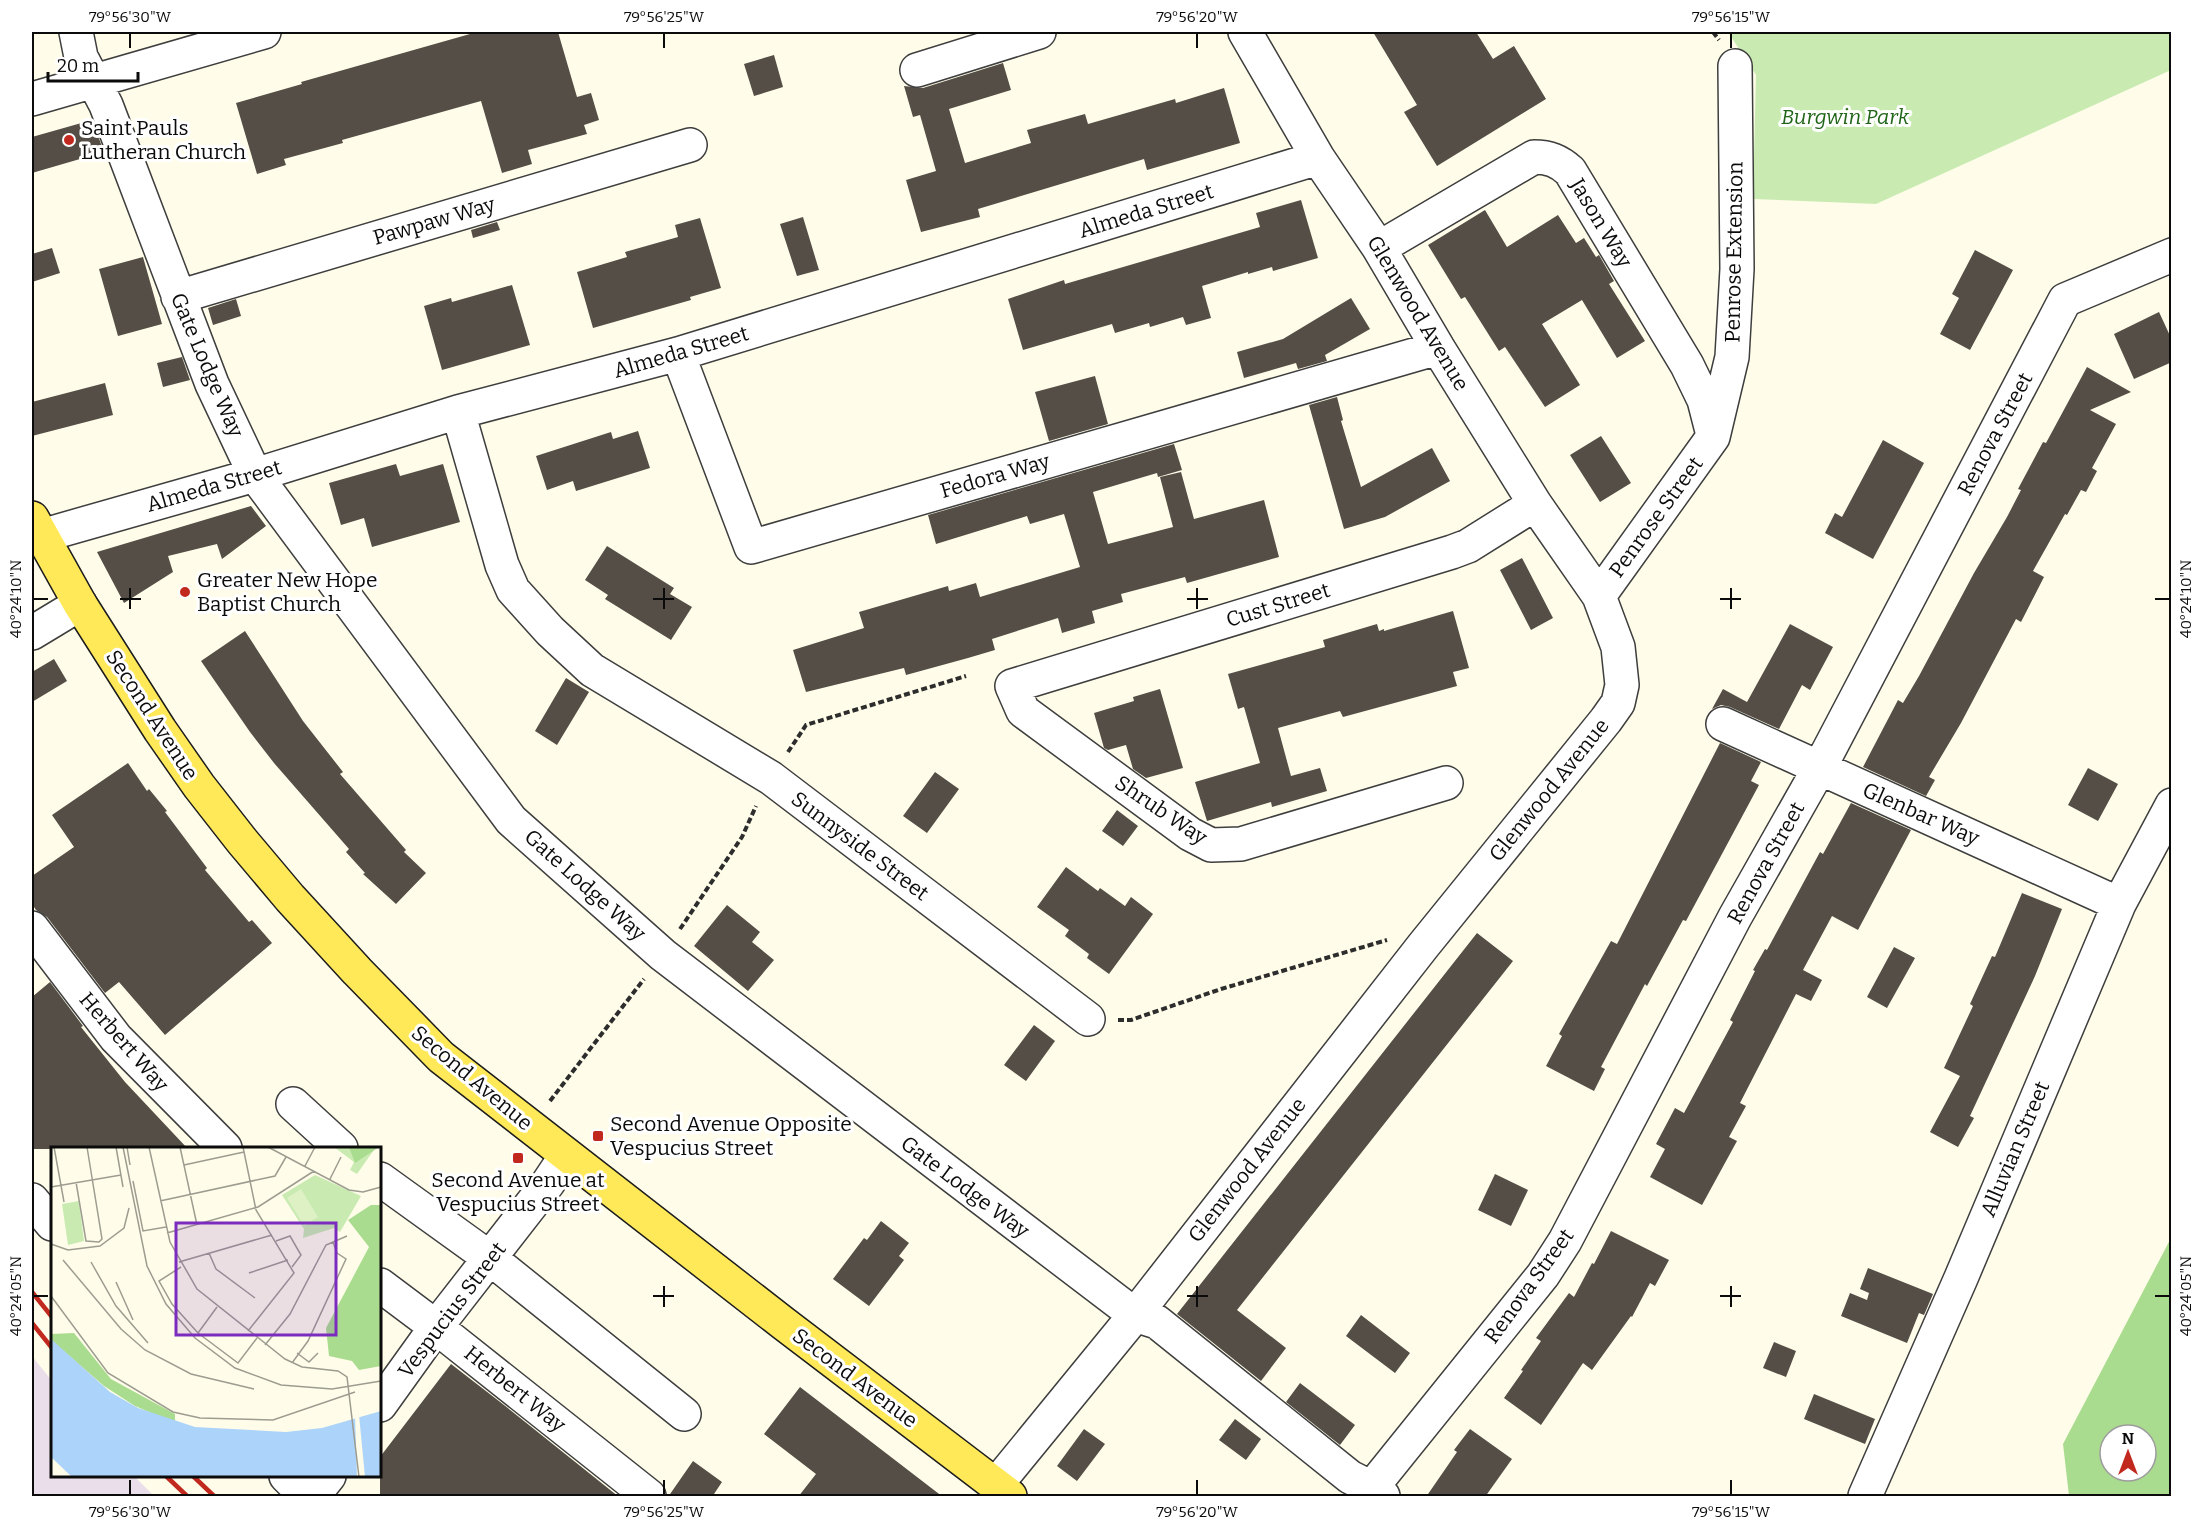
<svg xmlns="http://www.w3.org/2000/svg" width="2203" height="1528" font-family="Bitter,serif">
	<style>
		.industrial { fill: #ebdeeb }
		.green { fill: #c9ebb2 }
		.forest { fill: #aadc90; fill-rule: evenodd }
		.building { fill: #544e47 }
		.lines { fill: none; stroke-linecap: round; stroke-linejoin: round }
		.minor-casing { stroke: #3e3e3e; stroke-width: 36 }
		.major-casing { stroke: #1c1c1c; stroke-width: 36 }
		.path { stroke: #2d2d2d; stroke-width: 4; stroke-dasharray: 6 3; stroke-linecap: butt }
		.minor { stroke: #fff; stroke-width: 33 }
		.major { stroke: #ffe959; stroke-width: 33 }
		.rail { stroke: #c1281e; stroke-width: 4.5 }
		.ticks { fill: none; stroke: #0b0b0b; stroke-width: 2 }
		.poi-dot { fill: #c1281e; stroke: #fff; stroke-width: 2 }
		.labels { text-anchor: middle; stroke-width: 6; stroke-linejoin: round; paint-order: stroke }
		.park-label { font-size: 21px; font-style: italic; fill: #216519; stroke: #fff }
		.poi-label { font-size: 21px; fill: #0b0b0b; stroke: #fff; text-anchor: start }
		.street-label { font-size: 21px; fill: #0b0b0b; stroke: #fff }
		.inset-road { fill: none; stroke: #9d9c90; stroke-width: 1.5 }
		.view { fill: #7b2cbf; fill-opacity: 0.15; stroke: #7b2cbf; stroke-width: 3 }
		.inset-edge { fill: none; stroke: #0b0b0b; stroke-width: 3 }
		.neatline { fill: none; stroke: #0b0b0b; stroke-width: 2 }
		.ticks-label { font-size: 15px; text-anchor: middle; fill: #0b0b0b }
	</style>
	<rect width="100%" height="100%" fill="#fffde9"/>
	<path class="industrial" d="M 32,1356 L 52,1381 L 52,1476 L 134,1476 L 154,1496 L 32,1496 Z"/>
	<path class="green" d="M 1728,32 L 2171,32 L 2171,70 L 1876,204 L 1753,199 L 1756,75 Z"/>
	<path class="forest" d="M 2171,1238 L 2171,1496 L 2069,1496 L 2063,1444 ZM 2110,1435 L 2146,1435 L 2146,1471 L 2110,1471 Z"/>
	<path class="building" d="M 477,32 L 558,32 L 577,97 L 591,93 L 599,120 L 584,125 L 587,134 L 528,150 L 532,164 L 502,173 L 481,101 L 342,140 L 343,143 L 284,159 L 286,165 L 257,174 L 236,103 L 302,84 L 301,82 Z
		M 1373,32 L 1476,32 L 1493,59 L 1514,46 L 1546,99 L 1437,166 L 1404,112 L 1417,105 Z
		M 774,55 L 783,87 L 754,96 L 744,64 Z
		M 1003,63 L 1011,90 L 949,109 L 965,163 L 1031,143 L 1027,130 L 1085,114 L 1088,124 L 1175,99 L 1176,103 L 1224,88 L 1240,143 L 1147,170 L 1144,159 L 978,209 L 980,217 L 921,232 L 906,180 L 936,171 L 920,115 L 913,117 L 904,86 L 923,88 Z
		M 92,120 L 104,152 L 32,173 L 32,137 Z
		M 1301,200 L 1318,258 L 1273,271 L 1272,267 L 1248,274 L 1248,272 L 1202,286 L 1211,318 L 1186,325 L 1183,317 L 1150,327 L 1149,323 L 1115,333 L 1112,324 L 1023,350 L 1008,299 L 1064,280 L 1065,284 L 1260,227 L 1256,213 Z
		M 1485,210 L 1507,247 L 1558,215 L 1576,243 L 1584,238 L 1596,257 L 1599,255 L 1614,281 L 1609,284 L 1645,341 L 1617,358 L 1582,300 L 1542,324 L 1580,385 L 1545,407 L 1505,347 L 1499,351 L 1465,297 L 1461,299 L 1428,245 Z
		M 803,217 L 819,270 L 797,276 L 780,224 Z
		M 700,218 L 721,288 L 690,297 L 691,300 L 593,328 L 577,272 L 627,257 L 625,252 L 678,237 L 675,225 Z
		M 497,222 L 500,230 L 473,238 L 471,230 Z
		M 52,248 L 60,273 L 32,282 L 32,254 Z
		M 1975,250 L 2013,270 L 1970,350 L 1940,334 L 1959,298 L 1952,294 Z
		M 143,257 L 162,324 L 118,336 L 99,269 Z
		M 512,285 L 530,345 L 442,370 L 424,306 L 451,298 L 452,302 Z
		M 1351,298 L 1370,329 L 1325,355 L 1327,361 L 1298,369 L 1296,363 L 1244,378 L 1237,352 L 1283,339 Z
		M 236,299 L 241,316 L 213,325 L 208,308 Z
		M 2159,312 L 2172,340 L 2172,362 L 2134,379 L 2114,334 Z
		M 182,357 L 190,380 L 163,387 L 157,363 Z
		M 2087,367 L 2131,392 L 2090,410 L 2116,424 L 2092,468 L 2097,471 L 2086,492 L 2081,490 L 2067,515 L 2065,514 L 2033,571 L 2044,577 L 2021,622 L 2016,619 L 1961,723 L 1929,777 L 1935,780 L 1926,796 L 1863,767 L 1898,700 L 1903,703 L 1919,676 L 1974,573 L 2007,517 L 2021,490 L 2018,489 L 2043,442 L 2046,443 Z
		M 1095,376 L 1108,424 L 1049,441 L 1035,392 Z
		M 105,383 L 113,415 L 32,436 L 32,402 Z
		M 1337,397 L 1343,420 L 1341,421 L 1361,487 L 1432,448 L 1450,481 L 1385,517 L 1344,529 L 1309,405 Z
		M 638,431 L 650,468 L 576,491 L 573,481 L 547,490 L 536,456 L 611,432 L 613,439 Z
		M 1601,436 L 1631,483 L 1600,502 L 1570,455 Z
		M 1883,440 L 1924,463 L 1873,559 L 1825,533 L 1835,513 L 1842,517 Z
		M 1174,444 L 1182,470 L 1158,477 L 1157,473 L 1093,492 L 1108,544 L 1173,527 L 1160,477 L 1181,472 L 1194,519 L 1264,500 L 1279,557 L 1187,583 L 1185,577 L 1121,594 L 1123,602 L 1092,611 L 1095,623 L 1062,633 L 1058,618 L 992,639 L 995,650 L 968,658 L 906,675 L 904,668 L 806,692 L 793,650 L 864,628 L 859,612 L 948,586 L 949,591 L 976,583 L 980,597 L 1080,567 L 1064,514 L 1030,524 L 1027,516 L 936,544 L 928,515 Z
		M 396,464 L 400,476 L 443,464 L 460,522 L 372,547 L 364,518 L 341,525 L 329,483 Z
		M 251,506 L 266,526 L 222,559 L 217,544 L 168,556 L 173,572 L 124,603 L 97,552 Z
		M 607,546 L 674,588 L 670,594 L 692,607 L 671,640 L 605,599 L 608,595 L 585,580 Z
		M 1522,558 L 1553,618 L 1531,630 L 1500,570 Z
		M 1453,611 L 1469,668 L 1453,672 L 1457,686 L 1343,717 L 1340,711 L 1278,728 L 1291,776 L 1320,768 L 1327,791 L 1272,807 L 1271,802 L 1207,821 L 1195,782 L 1260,763 L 1244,707 L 1238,709 L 1228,674 L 1325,647 L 1323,640 L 1377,624 L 1379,631 L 1384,629 L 1384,631 Z
		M 1790,624 L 1833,647 L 1810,690 L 1802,685 L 1779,729 L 1730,707 L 1721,705 L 1712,709 L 1723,689 L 1747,702 Z
		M 245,631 L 303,721 L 343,772 L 340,774 L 406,850 L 404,852 L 426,873 L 396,904 L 363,874 L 365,873 L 346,852 L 349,849 L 274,763 L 250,732 L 201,661 Z
		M 54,659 L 67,681 L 32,702 L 32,672 Z
		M 566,678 L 589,692 L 557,745 L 535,731 Z
		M 1160,689 L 1183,768 L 1146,778 L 1133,769 L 1126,745 L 1108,750 L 1104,748 L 1094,713 L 1134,701 L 1133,697 Z
		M 1720,743 L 1761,762 L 1751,781 L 1759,785 L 1686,921 L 1683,920 L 1647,986 L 1645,984 L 1601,1067 L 1605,1069 L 1594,1091 L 1546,1066 L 1562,1036 L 1559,1034 L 1611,941 L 1617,944 Z
		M 128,763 L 147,791 L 149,789 L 167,811 L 165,812 L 207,868 L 205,870 L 249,922 L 252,920 L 272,943 L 165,1035 L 119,982 L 105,993 L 47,917 L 36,910 L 32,904 L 32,876 L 74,847 L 52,815 Z
		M 2088,768 L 2118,784 L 2098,821 L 2068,805 Z
		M 935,772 L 959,789 L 927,833 L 903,816 Z
		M 1851,803 L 1911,830 L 1858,930 L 1832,916 L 1803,970 L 1822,980 L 1811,1001 L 1796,994 L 1740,1103 L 1746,1106 L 1729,1137 L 1737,1141 L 1702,1205 L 1650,1177 L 1665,1149 L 1656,1144 L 1675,1108 L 1684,1113 L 1733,1022 L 1730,1020 L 1755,971 L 1753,970 L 1765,949 L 1767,950 L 1820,852 L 1823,854 Z
		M 1117,810 L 1138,826 L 1123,846 L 1102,831 Z
		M 1066,867 L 1098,891 L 1100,888 L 1125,906 L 1131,897 L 1153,914 L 1109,974 L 1087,958 L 1089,954 L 1065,936 L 1069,930 L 1037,907 Z
		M 2022,893 L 2062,909 L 2035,976 L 1970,1116 L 1974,1118 L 1958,1147 L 1930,1132 L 1960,1076 L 1944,1068 L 1973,1006 L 1970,1004 L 1992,956 L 1995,957 Z
		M 727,905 L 760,932 L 752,942 L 774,960 L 748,991 L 694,946 Z
		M 1477,933 L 1513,961 L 1237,1310 L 1286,1348 L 1261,1381 L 1177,1314 Z
		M 1894,947 L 1915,958 L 1887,1008 L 1867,997 Z
		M 50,982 L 83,1026 L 81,1027 L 125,1082 L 188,1149 L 32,1149 L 32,997 Z
		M 1034,1025 L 1055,1041 L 1026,1081 L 1004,1065 Z
		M 1495,1174 L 1528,1190 L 1511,1226 L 1478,1210 Z
		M 881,1221 L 909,1243 L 899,1256 L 904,1260 L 869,1306 L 833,1279 L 864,1238 L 867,1240 Z
		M 1611,1231 L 1669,1260 L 1655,1286 L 1650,1283 L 1632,1317 L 1631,1316 L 1592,1370 L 1583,1363 L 1541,1425 L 1504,1398 L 1523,1371 L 1521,1370 L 1541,1341 L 1536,1338 L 1569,1293 L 1574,1297 L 1592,1263 L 1594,1264 Z
		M 1868,1268 L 1933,1294 L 1924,1315 L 1919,1313 L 1907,1343 L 1841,1316 L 1850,1293 L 1867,1300 L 1869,1293 L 1860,1289 Z
		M 1361,1315 L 1410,1353 L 1395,1373 L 1346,1336 Z
		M 1774,1342 L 1796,1351 L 1786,1377 L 1763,1368 Z
		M 451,1364 L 504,1405 L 619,1497 L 380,1497 L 380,1457 Z
		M 1300,1383 L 1355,1425 L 1340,1445 L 1286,1402 Z
		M 800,1387 L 943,1497 L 798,1497 L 816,1474 L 764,1434 Z
		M 1814,1394 L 1875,1419 L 1865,1444 L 1804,1419 Z
		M 1235,1419 L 1261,1439 L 1246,1460 L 1219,1440 Z
		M 1084,1429 L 1105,1444 L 1077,1481 L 1057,1466 Z
		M 1470,1429 L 1512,1459 L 1485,1497 L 1426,1497 L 1457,1452 L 1454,1450 Z
		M 693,1461 L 722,1482 L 712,1497 L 668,1497 Z"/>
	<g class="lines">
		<defs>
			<path id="minor" d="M 76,32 L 81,57 L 106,105 L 212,384 L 255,475 L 511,820 L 663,955 L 1135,1315 L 1157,1322 L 1350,1477 L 1372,1488 L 1383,1496
				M 917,70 L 1039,32
				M 32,99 L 264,32
				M 1379,248 L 1534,157 C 1549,157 1559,161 1570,171 L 1687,365 L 1704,400 L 1713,435
				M 178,297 L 690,145
				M 678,354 L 751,547 L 1438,348
				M 458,412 L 502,565 L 513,590 L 550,631 L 592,670 L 771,778 L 1088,1019
				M 41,536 L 255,475 L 458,412 L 678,354 L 1318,158
				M 1599,596 L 1713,437 L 1732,357 L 1737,269 L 1735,66
				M 32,633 L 80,604
				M 1723,724 L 2119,904
				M 1446,783 L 1241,844 L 1211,845 L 1190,834 L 1023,711 L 1012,686 L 1452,552 L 1468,546 L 1535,504
				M 32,928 L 116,1038 L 225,1148
				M 293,1104 L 341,1148
				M 380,1179 L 491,1259 L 684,1414
				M 32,1200 L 52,1224
				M 380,1285 L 436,1327 L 649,1496
				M 380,1405 L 436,1327 L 548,1183 L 566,1156
				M 286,1476 L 306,1496
				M 996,1485 L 1135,1315 L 1423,946 L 1606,720 L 1618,703 L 1622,685 L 1618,647 L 1599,596 L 1535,504 L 1438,348 L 1379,248 L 1318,158 L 1245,32
				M 313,1496 L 329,1476
				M 1365,1496 L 1543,1275 L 1565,1241 L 1735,917 L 1820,767 L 2065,300 L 2172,255
				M 1865,1496 L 1961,1278 L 2119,904 L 2172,805"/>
			<path id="major" d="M 32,518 L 80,604 L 160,730 L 199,786 L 242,841 L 290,898 L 357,971 L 441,1057 L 783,1323 L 1010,1496"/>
		</defs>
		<use href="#minor" class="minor-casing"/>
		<use href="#major" class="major-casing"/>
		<path class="path" d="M 1713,32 L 1719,40
			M 788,752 L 806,725 L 966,676
			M 680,929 L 742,837 L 756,806
			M 1118,1020 L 1131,1020 L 1221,989 L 1387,940
			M 550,1101 L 644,979"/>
		<use href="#minor" class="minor"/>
		<use href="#major" class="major"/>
		<path class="rail" d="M 32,1292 L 52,1317
			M 32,1323 L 52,1348
			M 166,1476 L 187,1496
			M 193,1476 L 214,1496"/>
	</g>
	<path class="ticks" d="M 130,33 L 130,48M 664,33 L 664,48M 1197,33 L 1197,48M 1731,33 L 1731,48M 130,588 L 130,609M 664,588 L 664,609M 1197,588 L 1197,609M 1731,588 L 1731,609M 33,599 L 48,599M 120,599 L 141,599M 653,599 L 674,599M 1187,599 L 1208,599M 1720,599 L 1741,599M 2155,599 L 2170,599M 664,1286 L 664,1307M 1197,1286 L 1197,1307M 1731,1286 L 1731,1307M 33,1296 L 48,1296M 653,1296 L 674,1296M 1187,1296 L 1208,1296M 1720,1296 L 1741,1296M 2155,1296 L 2170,1296M 130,1480 L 130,1495M 664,1480 L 664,1495M 1197,1480 L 1197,1495M 1731,1480 L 1731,1495"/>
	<g class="poi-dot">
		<circle cx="69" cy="140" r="6"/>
		<circle cx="185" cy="592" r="6"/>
		<rect x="592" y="1130" width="12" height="12" rx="3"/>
		<rect x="512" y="1152" width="12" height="12" rx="3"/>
	</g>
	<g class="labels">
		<g class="park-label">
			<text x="1845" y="124">Burgwin Park</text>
		</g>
		<g class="poi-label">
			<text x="81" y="135">Saint Pauls<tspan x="81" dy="24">Lutheran Church</tspan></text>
			<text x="197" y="587">Greater New Hope<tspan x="197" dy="24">Baptist Church</tspan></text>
			<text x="610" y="1131">Second Avenue Opposite<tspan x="610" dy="24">Vespucius Street</tspan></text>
			<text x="518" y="1187" text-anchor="middle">Second Avenue at<tspan x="518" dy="24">Vespucius Street</tspan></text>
		</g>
		<g class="street-label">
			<text transform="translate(1146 211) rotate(-17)" y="7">Almeda Street</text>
			<text transform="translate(434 221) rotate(-16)" y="7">Pawpaw Way</text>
			<text transform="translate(1601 223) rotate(59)" y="7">Jason Way</text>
			<text transform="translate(1734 252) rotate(-89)" y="7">Penrose Extension</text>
			<text transform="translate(1418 313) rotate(59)" y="7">Glenwood Avenue</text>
			<text transform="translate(681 352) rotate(-16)" y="7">Almeda Street</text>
			<text transform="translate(207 365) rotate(67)" y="7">Gate Lodge Way</text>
			<text transform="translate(1995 434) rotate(-62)" y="7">Renova Street</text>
			<text transform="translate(995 476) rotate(-16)" y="7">Fedora Way</text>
			<text transform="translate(214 486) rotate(-16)" y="7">Almeda Street</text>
			<text transform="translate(1656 517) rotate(-54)" y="7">Penrose Street</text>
			<text transform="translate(1278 605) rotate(-17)" y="7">Cust Street</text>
			<text transform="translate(152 715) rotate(57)" y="7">Second Avenue</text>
			<text transform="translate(1549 790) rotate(-51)" y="7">Glenwood Avenue</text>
			<text transform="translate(1161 810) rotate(34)" y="7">Shrub Way</text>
			<text transform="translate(1921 814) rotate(24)" y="7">Glenbar Way</text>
			<text transform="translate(860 846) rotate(37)" y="7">Sunnyside Street</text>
			<text transform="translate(1766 863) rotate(-61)" y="7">Renova Street</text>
			<text transform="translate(585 885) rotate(42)" y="7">Gate Lodge Way</text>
			<text transform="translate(124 1042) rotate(49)" y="7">Herbert Way</text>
			<text transform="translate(472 1078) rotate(40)" y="7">Second Avenue</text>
			<text transform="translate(2015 1149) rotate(-67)" y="7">Alluvian Street</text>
			<text transform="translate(1247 1170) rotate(-52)" y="7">Glenwood Avenue</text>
			<text transform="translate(965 1187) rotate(37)" y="7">Gate Lodge Way</text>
			<text transform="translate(1529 1286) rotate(-54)" y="7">Renova Street</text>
			<text transform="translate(452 1310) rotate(-53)" y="7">Vespucius Street</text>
			<text transform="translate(855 1378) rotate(37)" y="7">Second Avenue</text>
			<text transform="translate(515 1389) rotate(39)" y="7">Herbert Way</text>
		</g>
	</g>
	<g transform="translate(51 1147)">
		<rect width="330" height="330" fill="#fffde9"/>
		<path d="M 283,0 L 325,0 L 306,27 L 299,23 L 303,15 ZM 264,28 L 310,49 L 289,85 L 283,81 L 252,91 L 253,82 L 231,48 ZM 28,54 L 33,94 L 17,98 L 11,57 Z" fill="#c9ebb2"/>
		<path d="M 298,0 L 328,0 L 304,16 ZM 320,58 L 330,58 L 330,219 L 308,223 L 301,214 L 278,209 L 275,181 L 318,100 L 297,73 ZM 23,186 L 60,232 L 124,267 L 124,276 L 84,259 L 53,239 L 0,193 L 0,187 Z" fill="#aadc90"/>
		<path d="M 250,42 L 267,70 L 253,79 L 236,51 Z" fill="#ddf1c4"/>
		<path d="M 0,192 L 59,245 L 87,261 L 144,280 L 235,285 L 271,281 L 330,264 L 330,330 L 21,330 L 0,310 Z" fill="#acd3f9"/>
		<path d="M 308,268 L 314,330 L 306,330 L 304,269 Z" fill="#fffde9"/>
		<path class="inset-road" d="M 3,0 L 13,55M 65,0 L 72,40M 72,0 L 96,119 L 115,157 L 144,191 L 184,221 L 230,238 L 281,242 L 330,234M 76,0 L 79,18M 98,0 L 119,95 L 146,142 L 234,212 L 251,220 L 287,224 L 296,230 L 308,330M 129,0 L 146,78M 192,0 L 205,63 L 243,126 L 197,184M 217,0 L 298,43 L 312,45 L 330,40M 133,18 L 193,5M 254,19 L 264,0M 279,32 L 290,10M 82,34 L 92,84 L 115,80M 25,35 L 35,94 L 48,95 L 51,92 L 36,0M 0,40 L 70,28M 109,54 L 224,29 L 235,10M 116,86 L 207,60 L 263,24M 225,94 L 239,89 L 250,108 L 241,120M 0,97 L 17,103 L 49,99 L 73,81 L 78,61M 158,106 L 165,122 L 204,151M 12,113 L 70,182 L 94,203 L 140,227 L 203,242M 40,115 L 65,159 L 97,196M 128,115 L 221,88M 130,120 L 108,134 L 121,157 L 147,186 L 187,216 L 206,191M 198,126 L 237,113M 65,135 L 82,173M 0,149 L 57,226 L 122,265 L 149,271 L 222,273 L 304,245M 147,186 L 166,160M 214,198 L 239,167 L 275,98 L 296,89M 246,206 L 258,215 L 267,206M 241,216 L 257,194 L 295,112 L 286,106 L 282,95"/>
		<path class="view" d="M 125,76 L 285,76 L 285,188 L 125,188 Z"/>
		<rect width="330" height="330" class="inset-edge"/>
	</g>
	<rect width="2203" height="1528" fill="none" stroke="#ffffff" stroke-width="66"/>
	<g transform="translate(2128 1453)"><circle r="28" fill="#ffffff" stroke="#9d9d9d" stroke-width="1.5"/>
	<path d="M0-4.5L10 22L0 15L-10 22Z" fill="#c1281e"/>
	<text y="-9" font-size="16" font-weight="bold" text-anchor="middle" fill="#0b0b0b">N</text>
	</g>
	<path d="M48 72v9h90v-9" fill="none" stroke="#0b0b0b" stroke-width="3"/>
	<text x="57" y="72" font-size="18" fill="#0b0b0b" stroke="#ffffff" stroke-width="4.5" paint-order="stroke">20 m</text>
	<rect x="33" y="33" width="2137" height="1462" class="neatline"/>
	<g class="ticks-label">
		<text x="130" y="22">79°56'30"W</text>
		<text x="664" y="22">79°56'25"W</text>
		<text x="1197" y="22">79°56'20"W</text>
		<text x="1731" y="22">79°56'15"W</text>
		<text transform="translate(16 599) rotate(-90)" y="5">40°24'10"N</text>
		<text transform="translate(2186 599) rotate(-90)" y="5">40°24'10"N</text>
		<text transform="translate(16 1296) rotate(-90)" y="5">40°24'05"N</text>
		<text transform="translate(2186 1296) rotate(-90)" y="5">40°24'05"N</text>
		<text x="130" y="1517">79°56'30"W</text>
		<text x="664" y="1517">79°56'25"W</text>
		<text x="1197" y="1517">79°56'20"W</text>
		<text x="1731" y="1517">79°56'15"W</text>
	</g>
</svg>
